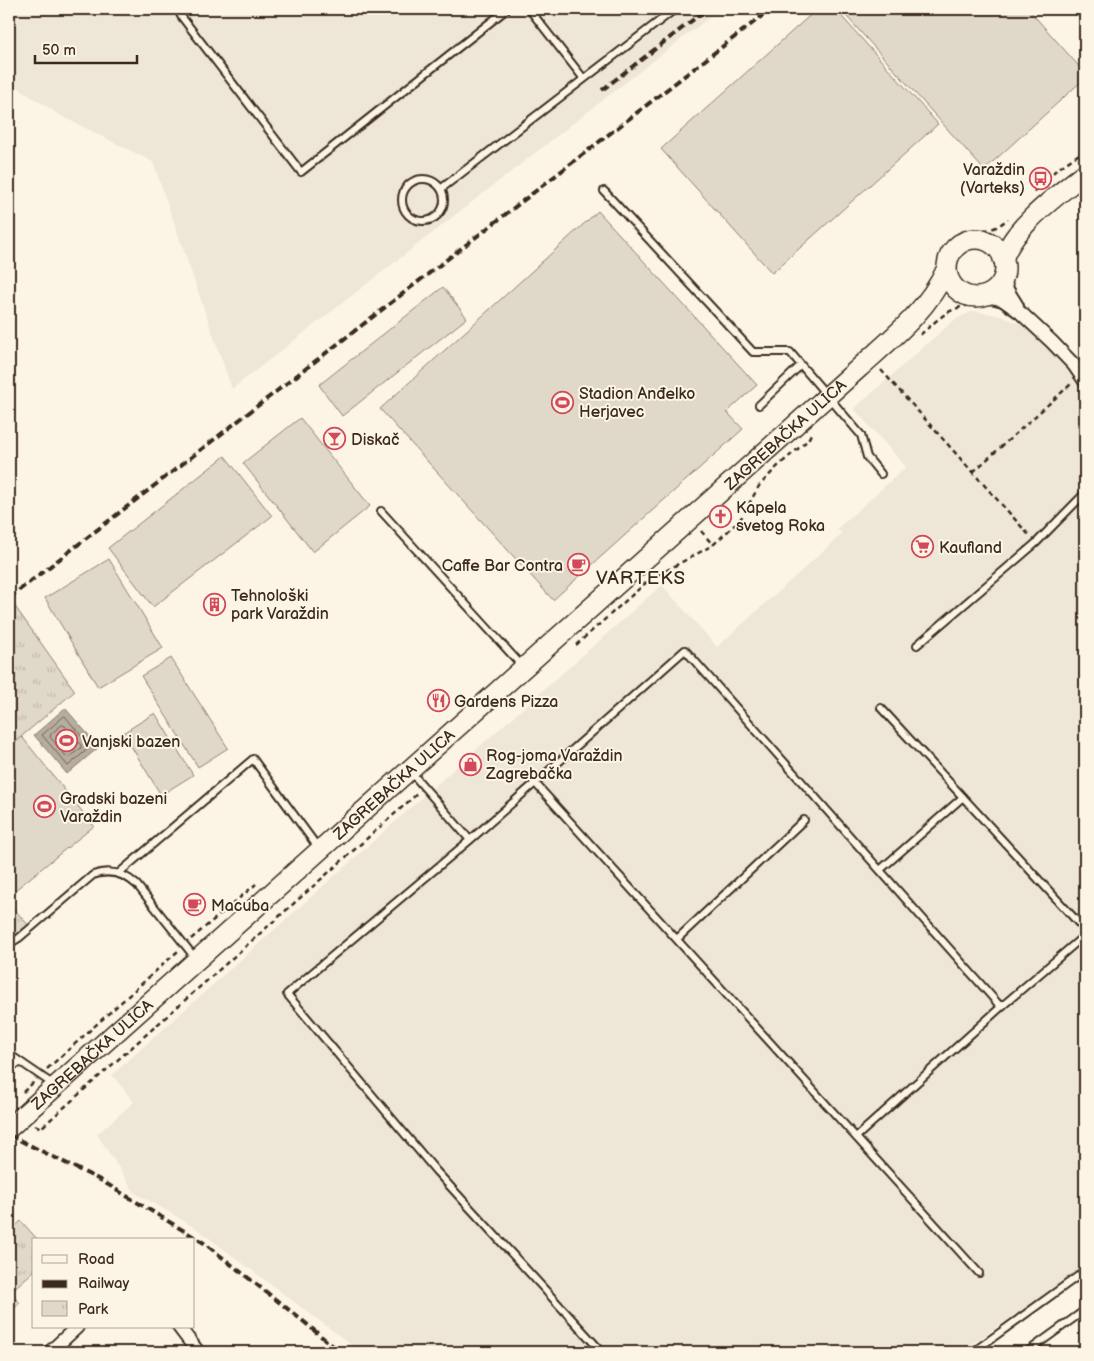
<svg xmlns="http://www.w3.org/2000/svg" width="1094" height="1361" font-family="'Balsamiq Sans',sans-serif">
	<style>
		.built { fill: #eee6d6 }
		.green { fill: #e0d8c8; stroke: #8e8173 }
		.park { fill: url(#park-tufts); stroke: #8e8173 }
		.water { fill: #b7ad9e; stroke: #85796b }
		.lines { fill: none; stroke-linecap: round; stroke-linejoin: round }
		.shore { stroke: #6d5e51; stroke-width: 1 }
		.lane-casing { stroke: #3b2a1e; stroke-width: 10 }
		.street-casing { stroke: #3b2a1e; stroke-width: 16 }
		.secondary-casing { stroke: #3b2a1e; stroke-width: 22 }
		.path { stroke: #3b2a1e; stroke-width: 2.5; stroke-dasharray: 5 4; stroke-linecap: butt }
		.lane { stroke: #fcf5e5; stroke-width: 6 }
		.street { stroke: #fcf5e5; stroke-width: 12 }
		.secondary { stroke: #fcf5e5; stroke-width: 19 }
		.rail { stroke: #3b2a1e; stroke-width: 4; stroke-dasharray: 8 4; stroke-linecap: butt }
		.labels { text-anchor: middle; stroke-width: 4; stroke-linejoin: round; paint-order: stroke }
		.poi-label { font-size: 16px; fill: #3b2a1e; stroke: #fcf5e5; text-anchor: start }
		.street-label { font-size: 16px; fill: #3b2a1e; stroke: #fcf5e5 }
		.quarter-label { font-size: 19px; letter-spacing: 1px; fill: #3b2a1e; stroke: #fcf5e5 }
	</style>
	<defs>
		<pattern id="park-tufts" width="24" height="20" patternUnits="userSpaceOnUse" patternTransform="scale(1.25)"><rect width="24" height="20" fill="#e0d8c8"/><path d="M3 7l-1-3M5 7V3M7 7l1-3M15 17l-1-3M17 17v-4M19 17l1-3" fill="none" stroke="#c1baab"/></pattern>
	</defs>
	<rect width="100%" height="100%" fill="#fcf5e5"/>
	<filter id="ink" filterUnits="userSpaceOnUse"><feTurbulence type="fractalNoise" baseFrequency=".02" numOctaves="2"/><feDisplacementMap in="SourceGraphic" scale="10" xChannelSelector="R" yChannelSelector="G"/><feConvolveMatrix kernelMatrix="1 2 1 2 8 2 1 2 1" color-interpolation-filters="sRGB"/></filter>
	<g filter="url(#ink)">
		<path class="built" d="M 9,9 L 720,9 L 232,389 L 153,162 L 63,117 L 24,92 L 9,79 Z
			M 973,311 L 997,315 L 1024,325 L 1069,367 L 1085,395 L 1085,1267 L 960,1352 L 361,1352 L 201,1232 L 171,1213 L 135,1193 L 97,1134 L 134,1102 L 112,1075 L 435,786 L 662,585 L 717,647 L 842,534 L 837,529 L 906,467 L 854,409 L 954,320 Z"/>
		<path class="green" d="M 817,9 L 835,9 L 938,124 L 772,273 L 661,149 Z
			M 840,9 L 1028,9 L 1085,73 L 1085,78 L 984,170 Z
			M 598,211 L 757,385 L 727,412 L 743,429 L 553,600 L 380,409 Z
			M 443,287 L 467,318 L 342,416 L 319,385 Z
			M 300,418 L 370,506 L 313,552 L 243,463 Z
			M 225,456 L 272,516 L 153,607 L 108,548 Z
			M 109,559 L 163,648 L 98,687 L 45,598 Z
			M 171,658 L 228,748 L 198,767 L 141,676 Z
			M 155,713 L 193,775 L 161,795 L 123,733 Z
			M 22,737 L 94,826 L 9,895 L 9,747 Z"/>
		<path class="park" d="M 9,598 L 75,691 L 9,747 Z
			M 9,897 L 14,909 L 31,928 L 9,944 Z
			M 21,1221 L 38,1240 L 34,1240 L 34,1271 L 10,1292 L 20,1303 L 9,1313 L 9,1232 Z"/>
		<path class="water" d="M 65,708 L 99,747 L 67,774 L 34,735 Z"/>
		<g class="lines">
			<path class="shore" d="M 65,716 L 90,747 L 68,766 L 42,735 L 63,717 Z
				M 62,725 L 65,726 L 81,745 L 81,748 L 69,757 L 66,756 L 50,737 L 51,734 Z"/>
			<defs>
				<path id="lane" d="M 178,9 L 181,16 L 301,172 L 507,9
					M 529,9 L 584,79
					M402 200a21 21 0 1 1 42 0a21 21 0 1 1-42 0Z
					M 442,188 L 675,9
					M 604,191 L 753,352 L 790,352 L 801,365
					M 759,405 L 801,365 L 861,435 L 867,457 L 881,474
					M 381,511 L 523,667
					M 917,645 L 1036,543 L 1085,493
					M 881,708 L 1085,930
					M 410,771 L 470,840 L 287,994 L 436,1171 L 602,1352
					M 535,783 L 685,650 L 1001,1007 L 856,1137
					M 470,840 L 535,783 L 979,1273
					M 880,870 L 963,797
					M 119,873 L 253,759 L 319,849
					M 677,939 L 804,820
					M 9,944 L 19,938 L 93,875 C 110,869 124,873 137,885 L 196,959
					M 1001,1007 L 1085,935
					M 9,1054 L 54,1085
					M 9,1066 L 21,1063
					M 973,1352 L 1085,1271
					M 1027,1352 L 1085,1310"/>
				<path id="street" d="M 1004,273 C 1005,291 1009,292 1017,306
					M 983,296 L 996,298 L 1003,300 L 1021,313 L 1052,342 L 1074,365 L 1085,381
					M 179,1327 L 198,1352
					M 50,1352 L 77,1327"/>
				<g id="secondary">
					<circle cx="976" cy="268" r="29"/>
					<path d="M 1003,259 C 1015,225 1058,195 1085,173"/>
					<path id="s1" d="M 9,1128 L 859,368 C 891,339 928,310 946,270"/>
				</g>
			</defs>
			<use href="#lane" class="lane-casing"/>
			<use href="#street" class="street-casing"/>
			<use href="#secondary" class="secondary-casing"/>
			<path class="path" d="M 1080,9 L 1085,18
				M 1034,192 L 1056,170 L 1085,150
				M 941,256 C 945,242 956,233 970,231 C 978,229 986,231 994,228 C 999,226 1004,222 1008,219
				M 920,335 C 939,319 949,306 975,305
				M 881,370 L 1029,535
				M 973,472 L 1071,384
				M 701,531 L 713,545
				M 576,645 L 649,580 L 713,545 L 740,520 L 759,486 L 777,467 L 808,440 L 812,432
				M 191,939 L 256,884
				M 47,1069 L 178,951
				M 23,1092 L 34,1082
				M 35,1125 L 41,1128 L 417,794"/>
			<use href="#lane" class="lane"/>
			<use href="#street" class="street"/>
			<use href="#secondary" class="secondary"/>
			<path class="rail" d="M 602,90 L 707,9
				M 9,598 L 771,9
				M 9,1135 L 102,1181 L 204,1243 L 303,1321 L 340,1352"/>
		</g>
	</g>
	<defs>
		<symbol id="bus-ring" viewBox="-11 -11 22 22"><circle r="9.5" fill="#fcf5e5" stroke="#d1495b" stroke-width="1.5"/><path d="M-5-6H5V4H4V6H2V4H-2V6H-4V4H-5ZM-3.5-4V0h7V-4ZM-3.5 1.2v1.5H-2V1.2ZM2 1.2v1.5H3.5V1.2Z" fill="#d1495b"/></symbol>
		<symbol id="stadium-ring" viewBox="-11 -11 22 22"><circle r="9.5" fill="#fcf5e5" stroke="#d1495b" stroke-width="1.5"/><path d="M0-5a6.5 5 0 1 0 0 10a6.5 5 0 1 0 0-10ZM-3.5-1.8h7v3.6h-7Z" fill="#d1495b"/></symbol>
		<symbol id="bar-ring" viewBox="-11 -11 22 22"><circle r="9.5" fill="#fcf5e5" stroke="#d1495b" stroke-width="1.5"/><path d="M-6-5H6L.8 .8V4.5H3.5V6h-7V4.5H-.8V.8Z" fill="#d1495b"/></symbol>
		<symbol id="church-ring" viewBox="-11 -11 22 22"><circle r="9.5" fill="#fcf5e5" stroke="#d1495b" stroke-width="1.5"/><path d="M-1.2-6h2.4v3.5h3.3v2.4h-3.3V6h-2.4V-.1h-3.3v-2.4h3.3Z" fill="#d1495b"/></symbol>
		<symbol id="supermarket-ring" viewBox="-11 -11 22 22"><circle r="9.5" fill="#fcf5e5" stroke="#d1495b" stroke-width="1.5"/><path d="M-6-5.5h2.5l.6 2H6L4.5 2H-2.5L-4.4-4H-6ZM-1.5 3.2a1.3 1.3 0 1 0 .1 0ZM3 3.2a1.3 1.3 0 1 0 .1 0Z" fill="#d1495b"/></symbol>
		<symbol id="cafe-ring" viewBox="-11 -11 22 22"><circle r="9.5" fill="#fcf5e5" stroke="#d1495b" stroke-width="1.5"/><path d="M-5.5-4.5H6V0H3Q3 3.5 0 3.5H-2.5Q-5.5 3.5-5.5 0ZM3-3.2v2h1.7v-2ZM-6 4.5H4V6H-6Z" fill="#d1495b"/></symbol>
		<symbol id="building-ring" viewBox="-11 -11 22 22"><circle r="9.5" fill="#fcf5e5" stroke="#d1495b" stroke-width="1.5"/><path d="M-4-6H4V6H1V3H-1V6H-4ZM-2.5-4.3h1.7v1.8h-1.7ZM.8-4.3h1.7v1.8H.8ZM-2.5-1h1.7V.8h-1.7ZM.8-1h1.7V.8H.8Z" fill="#d1495b"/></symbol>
		<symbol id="restaurant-ring" viewBox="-11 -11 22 22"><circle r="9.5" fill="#fcf5e5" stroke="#d1495b" stroke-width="1.5"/><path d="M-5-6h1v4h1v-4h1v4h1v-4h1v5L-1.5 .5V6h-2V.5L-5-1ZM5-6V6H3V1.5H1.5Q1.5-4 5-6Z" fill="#d1495b"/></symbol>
		<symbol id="shop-ring" viewBox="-11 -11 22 22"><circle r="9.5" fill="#fcf5e5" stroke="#d1495b" stroke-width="1.5"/><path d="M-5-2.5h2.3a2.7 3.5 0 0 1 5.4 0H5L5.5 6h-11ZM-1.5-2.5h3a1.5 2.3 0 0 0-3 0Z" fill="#d1495b"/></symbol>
	</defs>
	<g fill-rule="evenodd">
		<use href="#bus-ring" x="1028" y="166" width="25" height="25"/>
		<use href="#stadium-ring" x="550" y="390" width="25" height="25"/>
		<use href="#bar-ring" x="322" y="426" width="25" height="25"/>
		<use href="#church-ring" x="708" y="504" width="25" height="25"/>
		<use href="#supermarket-ring" x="910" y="534" width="25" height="25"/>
		<use href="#cafe-ring" x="566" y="552" width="25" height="25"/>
		<use href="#building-ring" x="202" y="592" width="25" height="25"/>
		<use href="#restaurant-ring" x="426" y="688" width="25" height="25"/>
		<use href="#stadium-ring" x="54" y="728" width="25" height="25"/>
		<use href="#shop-ring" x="458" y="752" width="25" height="25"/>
		<use href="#stadium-ring" x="32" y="794" width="25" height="25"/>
		<use href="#cafe-ring" x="182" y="892" width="25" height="25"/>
	</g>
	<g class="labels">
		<g class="poi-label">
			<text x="1025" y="175" text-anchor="end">Varaždin<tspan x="1025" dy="18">(Varteks)</tspan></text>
			<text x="579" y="399">Stadion Anđelko<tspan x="579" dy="18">Herjavec</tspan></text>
			<text x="351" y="445">Diskač</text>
			<text x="736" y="513">Kapela<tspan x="736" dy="18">svetog Roka</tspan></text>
			<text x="939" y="553">Kaufland</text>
			<text x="563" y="571" text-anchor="end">Caffe Bar Contra</text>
			<text x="231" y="601">Tehnološki<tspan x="231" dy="18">park Varaždin</tspan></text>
			<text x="454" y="707">Gardens Pizza</text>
			<text x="82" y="747">Vanjski bazen</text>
			<text x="486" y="761">Rog-joma Varaždin<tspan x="486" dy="18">Zagrebačka</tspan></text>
			<text x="60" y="804">Gradski bazeni<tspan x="60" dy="18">Varaždin</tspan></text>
			<text x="211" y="911">Macuba</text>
		</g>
		<g class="street-label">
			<text dy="6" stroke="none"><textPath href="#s1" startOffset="1041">ZAGREBAČKA ULICA</textPath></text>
			<text dy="6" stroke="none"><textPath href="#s1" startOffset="516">ZAGREBAČKA ULICA</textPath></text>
			<text dy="6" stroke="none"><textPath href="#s1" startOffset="111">ZAGREBAČKA ULICA</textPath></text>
		</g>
		<g class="quarter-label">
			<text x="641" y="584">VARTEKS</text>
		</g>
	</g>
	<rect width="1094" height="1361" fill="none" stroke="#fcf5e5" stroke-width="30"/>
	<rect x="15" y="15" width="1064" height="1331" fill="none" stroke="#3b2a1e" stroke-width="2" filter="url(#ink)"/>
	<rect x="32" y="1238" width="162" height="90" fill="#fcf5e5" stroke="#afa495"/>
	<rect x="42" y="1255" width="25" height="8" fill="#fcf5e5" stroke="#afa495"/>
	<text x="78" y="1264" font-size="15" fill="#3b2a1e">Road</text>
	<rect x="42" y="1280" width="25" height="8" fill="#3b2a1e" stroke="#afa495"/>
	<text x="78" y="1288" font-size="15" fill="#3b2a1e">Railway</text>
	<rect x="42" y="1301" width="25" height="15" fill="url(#park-tufts)" stroke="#afa495"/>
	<text x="78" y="1314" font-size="15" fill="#3b2a1e">Park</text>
	<path d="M35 55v8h102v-8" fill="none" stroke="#3b2a1e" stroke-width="2.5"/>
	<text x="42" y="55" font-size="15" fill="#3b2a1e" stroke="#fcf5e5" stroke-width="4" paint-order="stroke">50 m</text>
</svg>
